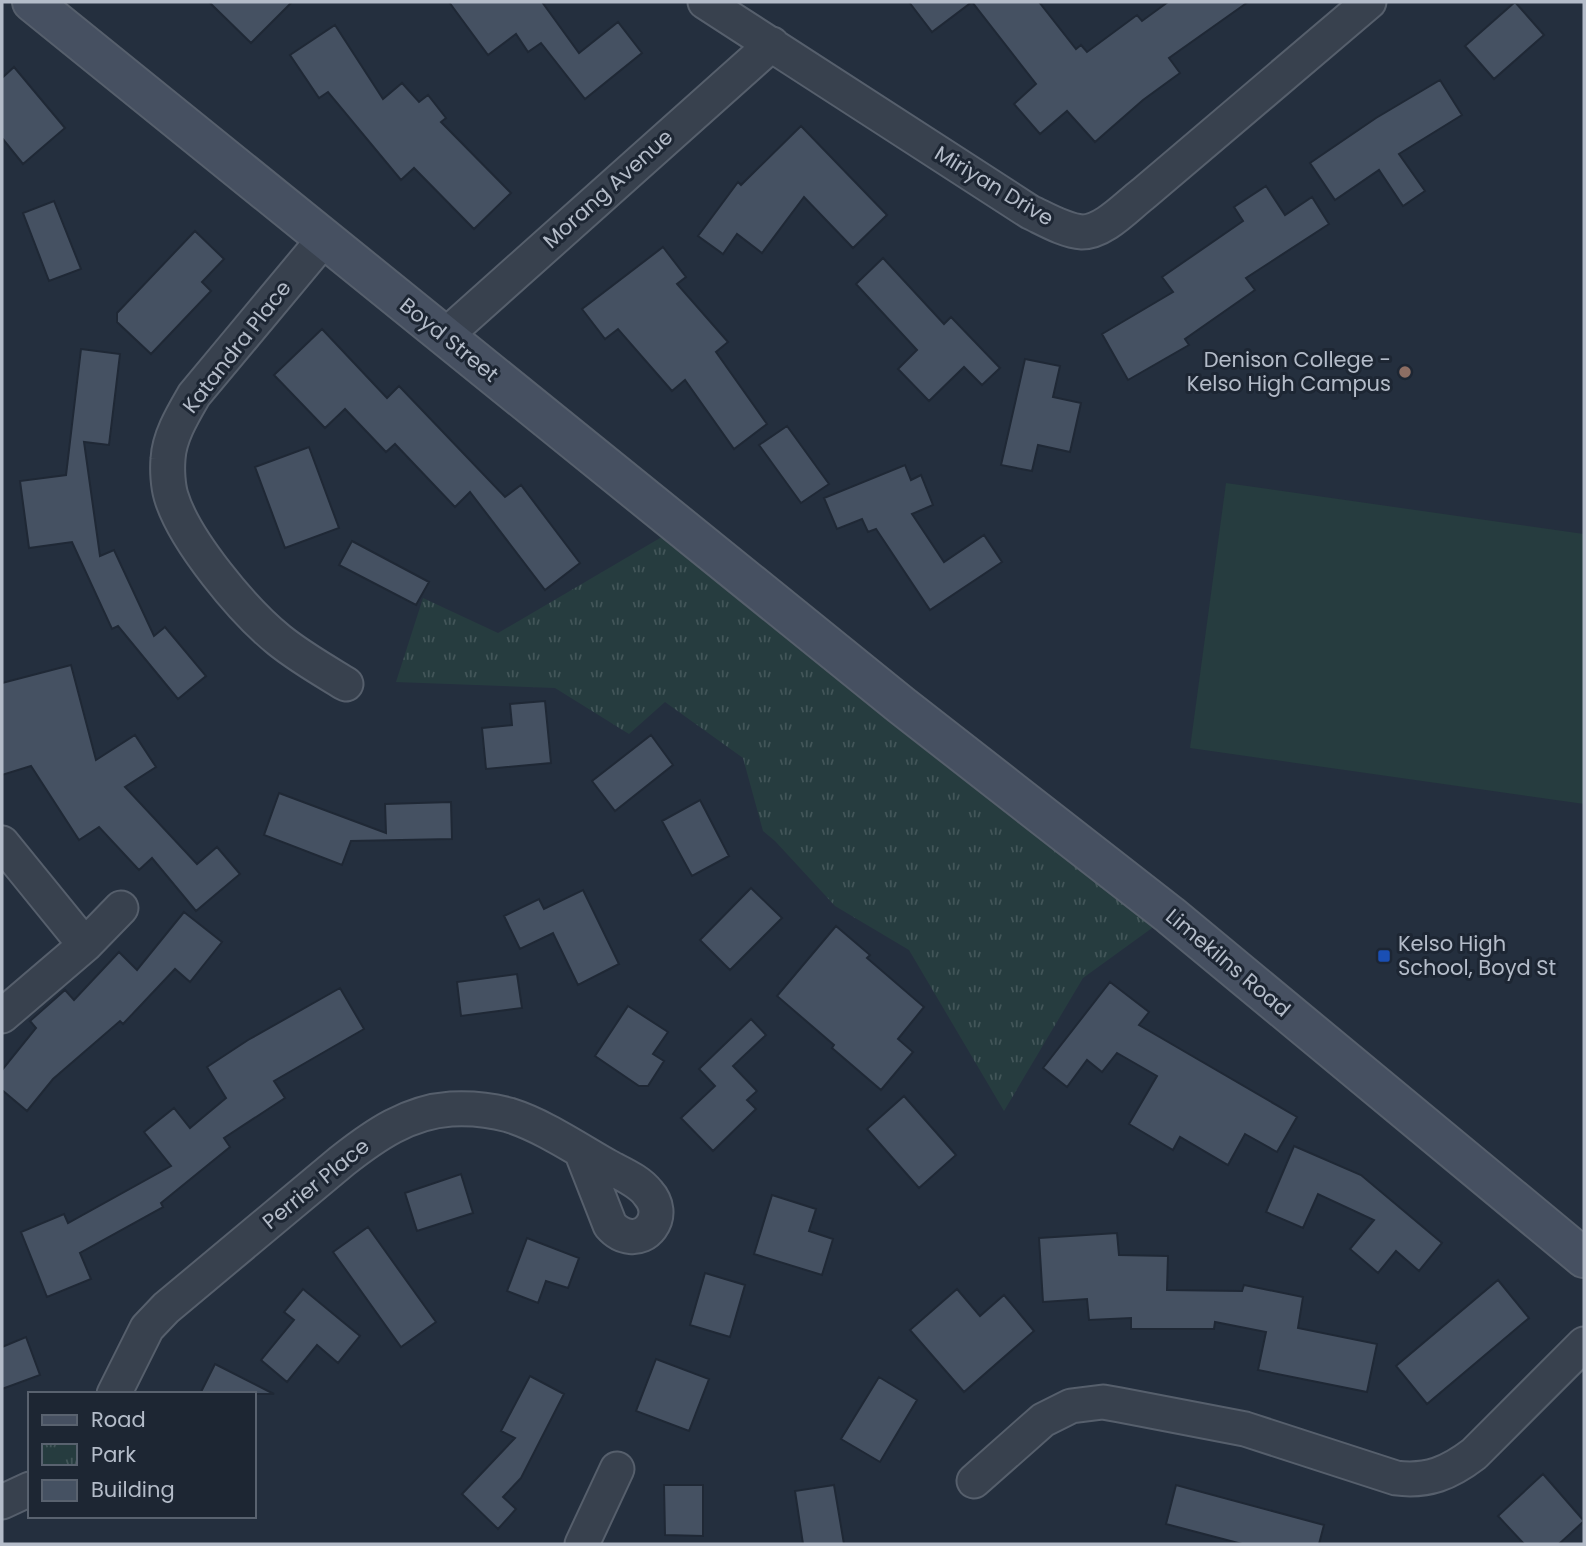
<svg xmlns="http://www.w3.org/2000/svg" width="1586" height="1546" font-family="Poppins,sans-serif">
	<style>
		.grass { fill: #263c3f }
		.park { fill: url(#park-tufts) }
		.building { fill: #455162; stroke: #1f2835; stroke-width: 2 }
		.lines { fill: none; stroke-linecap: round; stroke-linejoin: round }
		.street-casing { stroke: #565f6c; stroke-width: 37 }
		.secondary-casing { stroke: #565f6c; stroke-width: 42 }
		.street { stroke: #38414e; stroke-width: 33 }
		.secondary { stroke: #465061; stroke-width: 38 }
		.education-dot { fill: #8d6e63; stroke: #1d2633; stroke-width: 2.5 }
		.transit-dot { fill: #1a4fb4; stroke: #1d2633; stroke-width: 2.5 }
		.labels { text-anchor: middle; stroke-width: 6; stroke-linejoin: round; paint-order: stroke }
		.street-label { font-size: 21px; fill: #b4bcc9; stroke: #1d2633 }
		.poi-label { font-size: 21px; fill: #b4bcc9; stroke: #1d2633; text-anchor: end }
	</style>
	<defs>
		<pattern id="park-tufts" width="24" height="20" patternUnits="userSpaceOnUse" patternTransform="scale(1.75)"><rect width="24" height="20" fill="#263c3f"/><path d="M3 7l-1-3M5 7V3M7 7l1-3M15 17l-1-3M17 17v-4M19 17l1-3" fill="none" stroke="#435659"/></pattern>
	</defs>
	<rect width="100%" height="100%" fill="#242f3e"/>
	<path class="grass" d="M 1226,483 L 1584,534 L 1584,804 L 1190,748 Z"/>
	<path class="park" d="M 672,531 L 1170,915 L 1083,978 L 1004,1111 L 909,950 L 835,906 L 775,841 L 763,831 L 743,758 L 665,702 L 629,734 L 555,688 L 396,682 L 423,598 L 498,633 Z"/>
	<path class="building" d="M 209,2 L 292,2 L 251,43 Z
		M 449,2 L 542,2 L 579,53 L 618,22 L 642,53 L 585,99 L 541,43 L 528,52 L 516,34 L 488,55 Z
		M 909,2 L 1039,2 L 1076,49 L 1081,45 L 1087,52 L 1137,15 L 1142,21 L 1168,2 L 1248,2 L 1169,58 L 1180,73 L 1143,100 L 1095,142 L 1067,111 L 1040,134 L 1014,104 L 1036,84 L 972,2 L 932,32 Z
		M 1515,2 L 1544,35 L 1494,79 L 1465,46 Z
		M 335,25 L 383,99 L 402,83 L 419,102 L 428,95 L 446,118 L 441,122 L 511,193 L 474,229 L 414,168 L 401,180 L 328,92 L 319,98 L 290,55 Z
		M 14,67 L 65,128 L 23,164 L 2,138 L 2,78 Z
		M 1440,80 L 1462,115 L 1399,154 L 1425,191 L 1403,206 L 1379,170 L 1335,200 L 1310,163 L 1376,118 Z
		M 801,126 L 887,215 L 853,248 L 804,197 L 762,253 L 737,234 L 723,254 L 698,236 L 738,182 L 741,185 Z
		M 1266,186 L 1285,215 L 1312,197 L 1329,224 L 1246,278 L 1255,290 L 1185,339 L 1189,345 L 1128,380 L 1102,334 L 1173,292 L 1162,277 L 1243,221 L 1234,207 Z
		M 54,201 L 81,269 L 49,281 L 23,213 Z
		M 195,231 L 224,259 L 202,282 L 211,291 L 151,354 L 117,322 L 117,313 Z
		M 663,247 L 686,277 L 677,284 L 728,342 L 716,352 L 767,424 L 734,449 L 685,380 L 672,391 L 618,329 L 605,339 L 582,309 Z
		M 883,258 L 944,324 L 951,317 L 1000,368 L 982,385 L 964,367 L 929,401 L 898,369 L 917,350 L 856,284 Z
		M 322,329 L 387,398 L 399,386 L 505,497 L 521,485 L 580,563 L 545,590 L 470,492 L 455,507 L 395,444 L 386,452 L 345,409 L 325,428 L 274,375 Z
		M 81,349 L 120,354 L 109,445 L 84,442 L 100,556 L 114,550 L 154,636 L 165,627 L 206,676 L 178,699 L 118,626 L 112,629 L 72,542 L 29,548 L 20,481 L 66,475 Z
		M 1025,359 L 1060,366 L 1053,397 L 1081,403 L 1070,452 L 1038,445 L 1032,471 L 1001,465 Z
		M 787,426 L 829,484 L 801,503 L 759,445 Z
		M 309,447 L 339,528 L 285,548 L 255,467 Z
		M 905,465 L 911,480 L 921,475 L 933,505 L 912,514 L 944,562 L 984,535 L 1002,562 L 930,610 L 876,529 L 868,532 L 862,519 L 837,529 L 824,498 Z
		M 352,541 L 429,582 L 416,605 L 339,565 Z
		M 71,665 L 96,760 L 135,735 L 156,767 L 125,787 L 197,864 L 217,847 L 240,874 L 196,911 L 152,858 L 139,870 L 99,827 L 79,840 L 31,766 L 2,775 L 2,683 Z
		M 545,701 L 551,763 L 486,769 L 482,728 L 512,725 L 510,704 Z
		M 651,735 L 673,765 L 615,811 L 592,781 Z
		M 279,793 L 386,833 L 385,804 L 451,802 L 452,839 L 351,841 L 342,865 L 264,835 Z
		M 700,800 L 729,856 L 692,876 L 662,821 Z
		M 751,888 L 782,918 L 730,970 L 700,940 Z
		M 583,890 L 619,964 L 578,985 L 553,933 L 520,949 L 504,916 L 539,899 L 544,909 Z
		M 184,912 L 222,942 L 190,982 L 175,969 L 123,1024 L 120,1021 L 53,1079 L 27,1111 L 2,1090 L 2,1070 L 36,1028 L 30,1021 L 65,990 L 74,1000 L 119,952 L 137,970 Z
		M 836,926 L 870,955 L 867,958 L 924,1007 L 898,1039 L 913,1052 L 881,1090 L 832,1048 L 834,1045 L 777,996 Z
		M 517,974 L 522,1008 L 461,1016 L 457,982 Z
		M 1110,982 L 1149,1012 L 1139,1025 L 1297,1117 L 1277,1152 L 1245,1134 L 1228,1165 L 1180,1137 L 1173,1150 L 1129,1124 L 1157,1076 L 1117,1053 L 1102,1072 L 1087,1060 L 1067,1087 L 1043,1068 Z
		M 340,988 L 364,1029 L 274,1081 L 285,1098 L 224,1138 L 230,1147 L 161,1203 L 163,1207 L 80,1253 L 91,1279 L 47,1297 L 21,1232 L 64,1214 L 68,1223 L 171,1166 L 144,1132 L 174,1108 L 190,1128 L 226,1098 L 207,1067 L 248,1040 Z
		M 628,1006 L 668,1032 L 653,1054 L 664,1061 L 648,1086 L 639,1086 L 595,1056 Z
		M 751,1019 L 766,1035 L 733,1066 L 757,1091 L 747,1100 L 756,1109 L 713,1151 L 681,1118 L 715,1086 L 699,1069 Z
		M 904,1096 L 956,1155 L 919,1188 L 867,1129 Z
		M 1294,1146 L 1361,1175 L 1442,1243 L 1419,1271 L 1396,1251 L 1378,1273 L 1350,1249 L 1374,1220 L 1318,1194 L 1303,1228 L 1266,1212 Z
		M 461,1174 L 473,1213 L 417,1231 L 405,1193 Z
		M 772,1195 L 816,1209 L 809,1231 L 833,1239 L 822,1275 L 754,1254 Z
		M 368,1227 L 436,1322 L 401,1347 L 333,1252 Z
		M 1117,1233 L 1119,1255 L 1168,1256 L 1167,1290 L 1242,1291 L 1244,1285 L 1303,1297 L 1298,1328 L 1377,1344 L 1367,1392 L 1258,1370 L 1266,1332 L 1215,1322 L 1214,1329 L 1131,1329 L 1131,1318 L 1089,1320 L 1087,1299 L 1043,1302 L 1039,1238 Z
		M 527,1238 L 579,1258 L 568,1288 L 546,1281 L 538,1303 L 507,1291 Z
		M 705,1273 L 745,1285 L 730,1337 L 690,1325 Z
		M 1498,1280 L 1529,1318 L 1427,1404 L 1396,1366 Z
		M 303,1289 L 360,1336 L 338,1363 L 317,1345 L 287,1382 L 261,1360 L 294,1320 L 284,1312 Z
		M 957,1289 L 980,1316 L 1004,1295 L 1034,1331 L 964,1392 L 910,1330 Z
		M 26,1337 L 40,1375 L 2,1389 L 2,1347 Z
		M 656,1359 L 709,1379 L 689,1431 L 636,1411 Z
		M 215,1364 L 274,1394 L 200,1394 Z
		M 530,1376 L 564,1394 L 521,1478 L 503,1497 L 516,1509 L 498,1529 L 462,1494 L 515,1438 L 501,1431 Z
		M 879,1377 L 917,1400 L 880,1462 L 841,1439 Z
		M 1543,1474 L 1584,1521 L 1559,1544 L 1524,1544 L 1498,1516 Z
		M 664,1485 L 703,1485 L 703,1536 L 665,1535 Z
		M 834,1485 L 844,1544 L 803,1544 L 795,1491 Z
		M 1176,1485 L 1324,1525 L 1319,1544 L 1242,1544 L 1166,1524 Z"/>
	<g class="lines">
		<defs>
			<path id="street" d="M 705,2 L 1030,212 C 1045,219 1065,231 1082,232 C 1104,232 1127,206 1143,194 L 1369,2
				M 324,239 L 194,395 C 183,414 169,437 168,459 C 167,470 168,486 171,496 C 184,540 243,611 279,640 C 300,657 323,670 346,684
				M 445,336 L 772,44
				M 2,843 L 85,945
				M 2,1016 L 85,945 L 121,908
				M 114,1394 L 147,1328 L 166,1308 L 342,1161 C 375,1135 408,1112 451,1109 C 470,1108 491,1110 509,1115 C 544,1126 577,1149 609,1167 C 622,1174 639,1181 648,1193 C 657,1203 659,1216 651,1227 C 640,1242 621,1238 610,1225 L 581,1151
				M 974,1481 L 1043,1420 L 1071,1406 L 1103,1402 L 1120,1405 L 1245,1429 L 1396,1478 C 1428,1482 1449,1473 1474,1454 L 1584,1344
				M 2,1502 L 30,1489
				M 582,1544 L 617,1469"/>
			<path id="secondary" d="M 32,2 L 901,705 L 1170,915 L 1584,1258"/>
		</defs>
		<use href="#street" class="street-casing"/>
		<use href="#secondary" class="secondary-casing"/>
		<use href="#street" class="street"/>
		<use href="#secondary" class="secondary"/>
	</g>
	<circle class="education-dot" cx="1405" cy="372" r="7"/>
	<rect class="transit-dot" x="1377" y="949" width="14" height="14" rx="3.5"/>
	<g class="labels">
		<g class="street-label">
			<text transform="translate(994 186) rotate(31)" y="7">Miriyan Drive</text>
			<text transform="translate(608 189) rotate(-42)" y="7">Morang Avenue</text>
			<text transform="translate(449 340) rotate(39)" y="7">Boyd Street</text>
			<text transform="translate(237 347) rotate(-52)" y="7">Katandra Place</text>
			<text transform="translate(1228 963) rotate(40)" y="7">Limekilns Road</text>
			<text transform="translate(316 1184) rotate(-39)" y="7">Perrier Place</text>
		</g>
		<g class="poi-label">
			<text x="1391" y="367">Denison College -<tspan x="1391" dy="24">Kelso High Campus</tspan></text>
			<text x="1398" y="951" text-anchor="start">Kelso High<tspan x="1398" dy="24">School, Boyd St</tspan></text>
		</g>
	</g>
	<rect width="1586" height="1546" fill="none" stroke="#b4bcc9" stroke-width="7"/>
	<rect x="28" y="1392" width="228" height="126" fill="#1d2633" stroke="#59626f" stroke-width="2"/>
	<rect x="42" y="1415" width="35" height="10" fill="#465061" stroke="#59626f" stroke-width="2"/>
	<text x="91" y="1427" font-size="21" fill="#b4bcc9">Road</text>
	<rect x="42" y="1444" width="35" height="21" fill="url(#park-tufts)" stroke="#59626f" stroke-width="2"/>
	<text x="91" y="1462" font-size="21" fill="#b4bcc9">Park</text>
	<rect x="42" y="1480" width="35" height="21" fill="#455162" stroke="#59626f" stroke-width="2"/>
	<text x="91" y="1497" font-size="21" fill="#b4bcc9">Building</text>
</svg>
